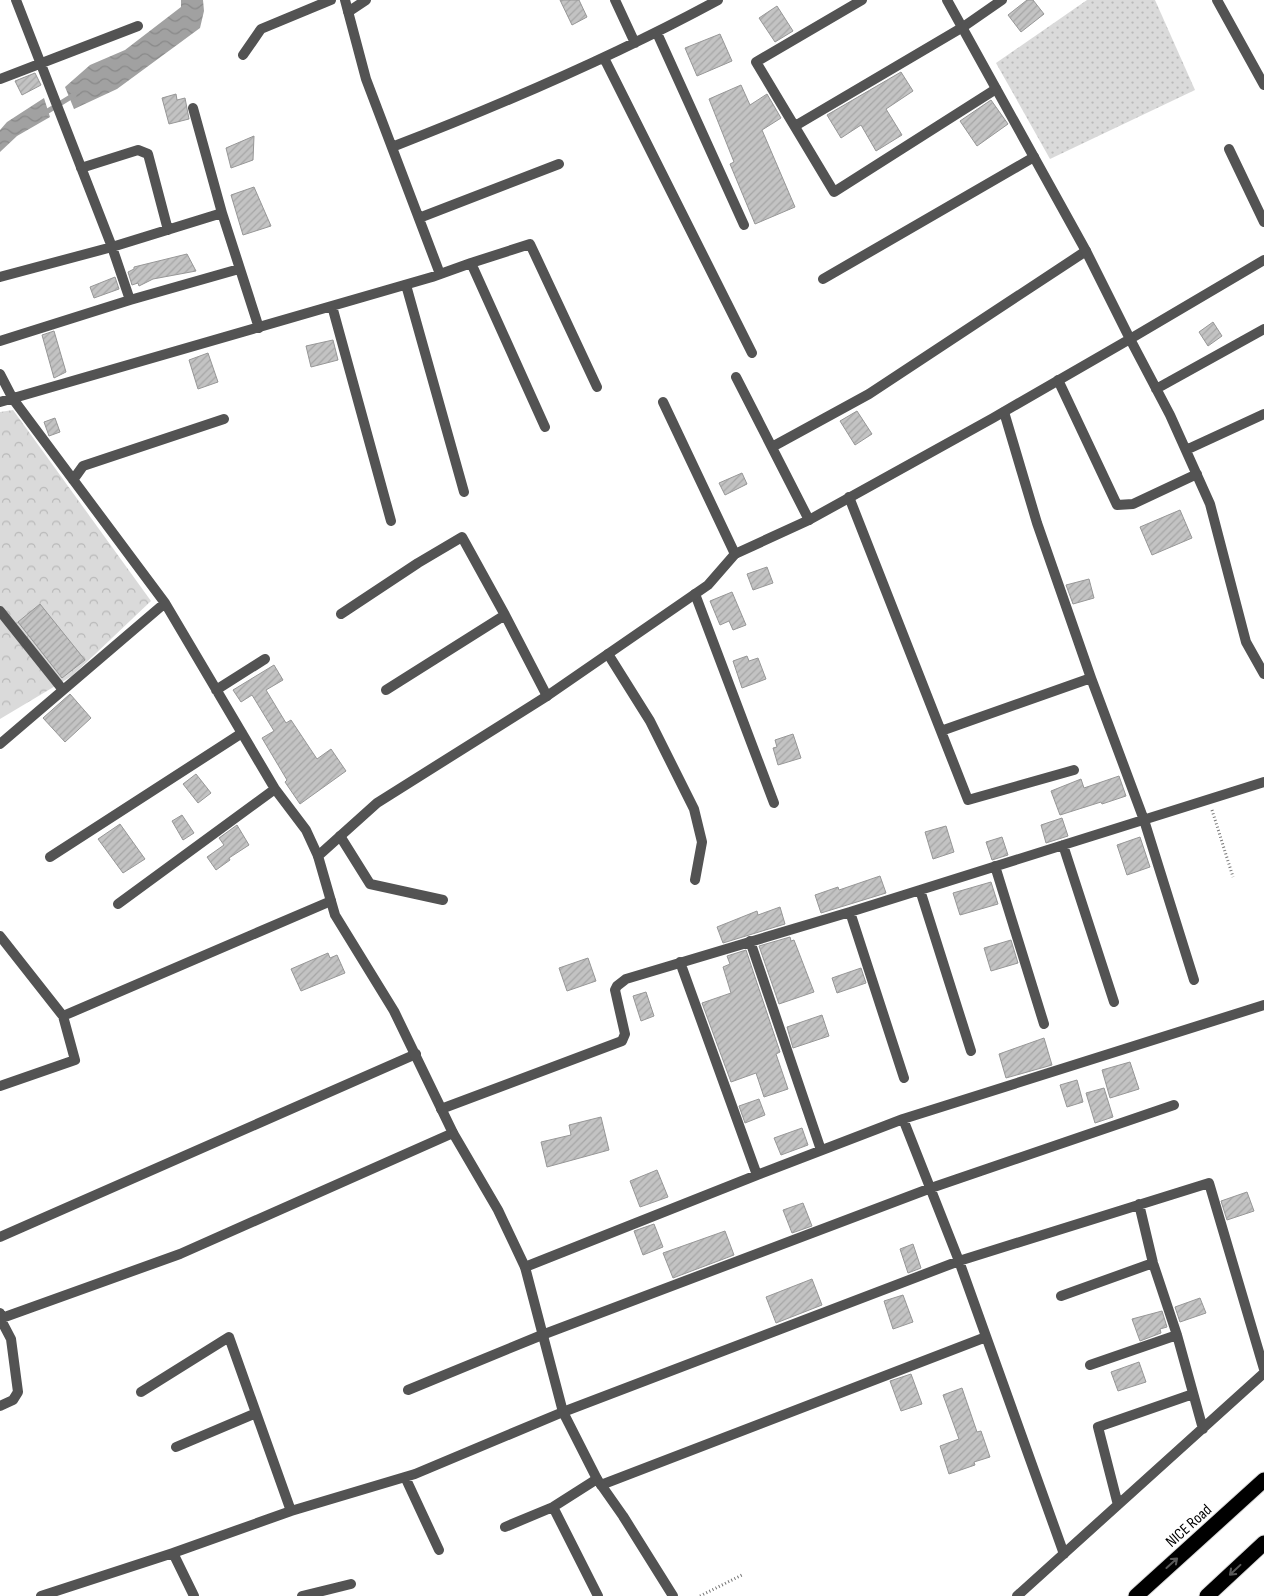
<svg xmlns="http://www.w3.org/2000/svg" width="1264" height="1596" font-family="'Sofia Sans Condensed',sans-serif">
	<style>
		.grass { fill: url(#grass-dots) }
		.forest { fill: url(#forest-crowns) }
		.water { fill: url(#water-waves) }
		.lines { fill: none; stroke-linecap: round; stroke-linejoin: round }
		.stream { stroke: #a1a1a1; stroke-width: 5 }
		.building { fill: url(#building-hatch); stroke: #979797 }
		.motorway-casing { stroke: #dbdbdb; stroke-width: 17 }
		.path { stroke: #757575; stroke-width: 3; stroke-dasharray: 1 2.5; stroke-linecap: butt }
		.minor { stroke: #535353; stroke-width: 10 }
		.tertiary { stroke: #535353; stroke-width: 10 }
		.motorway { stroke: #000; stroke-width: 15 }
		.oneway { stroke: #595959 }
		.labels { text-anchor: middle; stroke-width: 4; stroke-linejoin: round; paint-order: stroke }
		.street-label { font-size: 16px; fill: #000; stroke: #fff }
	</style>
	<defs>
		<pattern id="grass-dots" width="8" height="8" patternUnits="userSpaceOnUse" patternTransform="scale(1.25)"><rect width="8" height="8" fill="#dadada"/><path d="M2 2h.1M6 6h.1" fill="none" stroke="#b9b9b9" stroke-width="1.8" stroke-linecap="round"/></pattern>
		<pattern id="forest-crowns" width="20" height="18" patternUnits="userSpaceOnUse" patternTransform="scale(1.25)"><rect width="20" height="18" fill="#dadada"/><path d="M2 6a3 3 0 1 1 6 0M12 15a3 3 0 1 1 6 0" fill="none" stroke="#b9b9b9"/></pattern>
		<pattern id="water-waves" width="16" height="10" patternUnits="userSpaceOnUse" patternTransform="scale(1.25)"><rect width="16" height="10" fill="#a1a1a1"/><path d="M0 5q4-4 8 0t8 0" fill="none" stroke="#898989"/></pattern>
		<pattern id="building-hatch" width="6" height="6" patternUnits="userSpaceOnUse" patternTransform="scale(1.25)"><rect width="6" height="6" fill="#c3c3c3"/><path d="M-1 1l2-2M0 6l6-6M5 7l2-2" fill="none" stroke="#a6a6a6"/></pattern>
	</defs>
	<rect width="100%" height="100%" fill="#fff"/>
	<path class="grass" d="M 1087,0 L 1155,0 L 1195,90 L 1050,159 L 996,63 Z"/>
	<path class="forest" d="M 13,410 L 151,601 L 72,676 L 0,719 L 0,412 Z"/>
	<path class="water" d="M 181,0 L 203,0 L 204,11 L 200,28 L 117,89 L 74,109 L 65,87 L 90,65 L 125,50 L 181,7 Z
		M 44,98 L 50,117 L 17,136 L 0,152 L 0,130 L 7,122 Z"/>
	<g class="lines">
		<path class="stream" d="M 43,114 L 74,95"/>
	</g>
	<path class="building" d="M 560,0 L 579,0 L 587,17 L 572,25 Z
		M 1027,0 L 1033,0 L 1044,14 L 1021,32 L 1008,15 Z
		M 777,6 L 793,31 L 775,42 L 759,18 Z
		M 720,34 L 732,61 L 697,76 L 685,48 Z
		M 901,72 L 913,91 L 886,109 L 902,135 L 876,151 L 861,125 L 841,138 L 827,115 Z
		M 35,73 L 41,85 L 22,95 L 15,81 Z
		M 741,85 L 750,105 L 767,94 L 781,118 L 762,130 L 795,207 L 755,224 L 730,164 L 734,162 L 709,99 Z
		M 176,94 L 177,100 L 185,98 L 189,119 L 169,124 L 162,98 Z
		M 991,100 L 1008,124 L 977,146 L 960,121 Z
		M 254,136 L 253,160 L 231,168 L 226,148 Z
		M 254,187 L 271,226 L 243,235 L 231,195 Z
		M 187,254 L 196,271 L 153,279 L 139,286 L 138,283 L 132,285 L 128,272 L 134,269 L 134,267 Z
		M 115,277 L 119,289 L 94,298 L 90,287 Z
		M 1213,322 L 1222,336 L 1208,346 L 1199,332 Z
		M 54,331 L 66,372 L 54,378 L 42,335 Z
		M 333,340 L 338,360 L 311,367 L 306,346 Z
		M 208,353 L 218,382 L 198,389 L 189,360 Z
		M 857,411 L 872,434 L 855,445 L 840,421 Z
		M 55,418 L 60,432 L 49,436 L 44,422 Z
		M 742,473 L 747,484 L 725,495 L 719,483 Z
		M 1180,510 L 1192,538 L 1152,555 L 1140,527 Z
		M 767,567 L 773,583 L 753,590 L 747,574 Z
		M 1089,579 L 1094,598 L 1073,604 L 1066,585 Z
		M 732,592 L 746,625 L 733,630 L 729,621 L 720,625 L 710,601 Z
		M 40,604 L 85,660 L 62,678 L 18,622 Z
		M 747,656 L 749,661 L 758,658 L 766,679 L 742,688 L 733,661 Z
		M 274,665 L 283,680 L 266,690 L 286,723 L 291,720 L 317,759 L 331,749 L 346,771 L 300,804 L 285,782 L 287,780 L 262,738 L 274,731 L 252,695 L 241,702 L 233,690 Z
		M 70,694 L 91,718 L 65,742 L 43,718 Z
		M 793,734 L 801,758 L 778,765 L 773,748 L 777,747 L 775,740 Z
		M 196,774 L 211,793 L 198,803 L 183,784 Z
		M 1119,776 L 1126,796 L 1102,804 L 1101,802 L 1060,815 L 1051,791 L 1081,779 L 1084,788 Z
		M 182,815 L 194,833 L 183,840 L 172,821 Z
		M 1062,818 L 1068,836 L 1046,843 L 1041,825 Z
		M 120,824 L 145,859 L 123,873 L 98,839 Z
		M 237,825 L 249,845 L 229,858 L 230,860 L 216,870 L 207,857 L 224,845 L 219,838 Z
		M 946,826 L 954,852 L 933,859 L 925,832 Z
		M 1002,837 L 1008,855 L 992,860 L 986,842 Z
		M 1140,837 L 1150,867 L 1127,875 L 1117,845 Z
		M 880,876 L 886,893 L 821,913 L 815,895 L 838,887 L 839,890 Z
		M 991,882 L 998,904 L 960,915 L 953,893 Z
		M 780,907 L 785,924 L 723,943 L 717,927 L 757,911 L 758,915 Z
		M 790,937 L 791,941 L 794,940 L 814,992 L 779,1004 L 759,946 Z
		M 1011,940 L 1018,963 L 991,971 L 984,948 Z
		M 746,950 L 780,1052 L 776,1054 L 788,1089 L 764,1097 L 756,1073 L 731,1082 L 702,1003 L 731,993 L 723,967 L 730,964 L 727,956 Z
		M 328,953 L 330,958 L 337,955 L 345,973 L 301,991 L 291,969 Z
		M 588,958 L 596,981 L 567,991 L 559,968 Z
		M 861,968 L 866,983 L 837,993 L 832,978 Z
		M 646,992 L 654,1016 L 641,1021 L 633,996 Z
		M 822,1015 L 829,1036 L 793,1048 L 787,1027 Z
		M 1044,1038 L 1052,1065 L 1006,1078 L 999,1054 Z
		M 1130,1062 L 1139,1089 L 1110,1098 L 1102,1070 Z
		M 1077,1080 L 1083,1102 L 1067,1107 L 1060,1085 Z
		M 1104,1088 L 1113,1117 L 1095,1123 L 1086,1093 Z
		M 759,1099 L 765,1115 L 745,1123 L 739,1106 Z
		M 601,1117 L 609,1150 L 547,1167 L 541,1142 L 571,1135 L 569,1125 Z
		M 802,1128 L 808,1145 L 781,1155 L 774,1138 Z
		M 657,1170 L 668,1197 L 640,1207 L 630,1181 Z
		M 1247,1192 L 1254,1211 L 1227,1220 L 1221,1201 Z
		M 803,1203 L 812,1226 L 792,1233 L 783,1210 Z
		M 654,1224 L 663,1247 L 643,1255 L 634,1231 Z
		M 725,1231 L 734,1255 L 673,1278 L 663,1253 Z
		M 913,1244 L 921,1268 L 908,1273 L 900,1249 Z
		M 812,1279 L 822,1305 L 776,1323 L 766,1297 Z
		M 903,1295 L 913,1322 L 893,1329 L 884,1301 Z
		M 1200,1298 L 1206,1313 L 1180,1322 L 1175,1307 Z
		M 1162,1311 L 1167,1327 L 1160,1329 L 1161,1333 L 1140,1341 L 1132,1319 Z
		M 1139,1362 L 1146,1382 L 1118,1391 L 1111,1372 Z
		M 911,1374 L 922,1404 L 901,1411 L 890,1381 Z
		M 962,1388 L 977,1432 L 981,1431 L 990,1457 L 974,1462 L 975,1465 L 949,1474 L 940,1446 L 959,1439 L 943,1395 Z"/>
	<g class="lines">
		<defs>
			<path id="motorway" d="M 1136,1596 L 1264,1480
				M 1207,1596 L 1264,1543"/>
		</defs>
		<use href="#motorway" class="motorway-casing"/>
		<path class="path" d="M 1212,810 L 1233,877
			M 700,1596 L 742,1575"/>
		<path class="minor" d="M 16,0 L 112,247 L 130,300
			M 345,0 L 366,79 L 440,274
			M 615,0 L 635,43
			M 862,0 L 756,62 L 834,192 L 996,89
			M 1217,0 L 1264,85
			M 348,12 L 366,0
			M 657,33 L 744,225
			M 243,55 L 261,29 L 331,0
			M 604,58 L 752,353
			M 0,79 L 138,26
			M 193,108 L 222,213
			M 795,126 L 963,27 L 1002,0
			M 392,147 C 503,104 613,57 718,0
			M 1229,149 L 1264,222
			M 81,168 L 138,150 L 148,154 L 168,230
			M 419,218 L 559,164
			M 1264,260 L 1130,339 L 1170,415 L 1210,504 L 1246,642 L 1264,674
			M 471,263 L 530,244 L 597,387
			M 0,277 L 112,247 L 222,213 L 259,328
			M 823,279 L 1034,157
			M 406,285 L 464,492
			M 332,306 L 391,521
			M 0,341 L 130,300 L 239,269
			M 0,374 L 13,399 L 165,603 L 275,789 L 306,830 L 318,856
			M 736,377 L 809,520
			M 1058,380 L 1117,505 L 1133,504 L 1197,474
			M 1156,389 L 1264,329
			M 0,402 L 432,277 L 471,263 L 545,427
			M 663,402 L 735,554
			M 1004,412 L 1037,523 L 1091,678 L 1144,820 L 1194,980
			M 772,447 L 869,394 L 1086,251
			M 1186,450 L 1264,414
			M 73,480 L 83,466 L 224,419
			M 849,497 L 968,800 L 1074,770
			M 695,594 L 774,803
			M 0,611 L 63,690
			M 341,614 L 418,563 L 462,537 L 505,615
			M 608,654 L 650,721 L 694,809 L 702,842 L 695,880
			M 216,690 L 265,659
			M 386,690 L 505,615 L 547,696
			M 941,731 L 1091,678
			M 0,744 L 165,603
			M 340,836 L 370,884 L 443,900
			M 1063,845 L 1114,1002
			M 50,857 L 242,733
			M 995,866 L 1044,1024
			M 920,890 L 971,1051
			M 118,904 L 275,789
			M 850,912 L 904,1078
			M 0,936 L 63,1016 L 331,901
			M 750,941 L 821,1150
			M 680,962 L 757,1175 L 903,1119 L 1264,1005
			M 0,1086 L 75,1060 L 63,1016
			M 441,1109 L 622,1041 L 625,1034 L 615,990 L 617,986 L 626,979 L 850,912 L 1264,782
			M 903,1119 L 959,1261 L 1064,1554
			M 1139,1204 L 1153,1263 L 1177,1335 L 1203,1429
			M 0,1237 L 416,1054
			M 525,1267 L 757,1175
			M 1061,1296 L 1153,1263
			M 0,1313 L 2,1318 L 180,1254 L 453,1133
			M 0,1318 L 11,1339 L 18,1392 L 13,1400 L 0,1406
			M 1090,1365 L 1177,1335
			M 408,1390 L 542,1335 L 931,1188 L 1174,1105
			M 141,1392 L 229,1337 L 291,1511
			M 176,1447 L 256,1413
			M 405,1477 L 439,1550
			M 601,1485 L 986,1337
			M 1118,1505 L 1098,1427 L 1193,1394
			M 553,1507 L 598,1596
			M 505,1527 L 553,1507 L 597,1479
			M 173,1553 L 291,1511 L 415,1474 L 563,1412 L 959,1261 L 1209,1183 L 1264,1369
			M 41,1596 L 173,1553 L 194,1596
			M 302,1596 L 351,1584
			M 1017,1596 L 1264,1373"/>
		<path class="tertiary" d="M 673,1596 L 623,1516 L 597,1479 L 563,1412 L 525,1267 L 498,1210 L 453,1133 L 394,1011 L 335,915 L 318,856 L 377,803 L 547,696 L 708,585 L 735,554 L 809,520 L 993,418 L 1130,339 L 1086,251 L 947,0"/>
		<use href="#motorway" class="motorway"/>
	</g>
	<defs><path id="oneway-shaft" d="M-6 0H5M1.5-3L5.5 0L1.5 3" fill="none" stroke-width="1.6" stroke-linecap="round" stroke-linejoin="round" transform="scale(1.25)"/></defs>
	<g class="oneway">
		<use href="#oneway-shaft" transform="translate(1172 1563) rotate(-42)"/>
		<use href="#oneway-shaft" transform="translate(1235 1570) rotate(137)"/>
	</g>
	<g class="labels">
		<g class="street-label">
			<text transform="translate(1188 1525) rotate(-42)" y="6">NICE Road</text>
		</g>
	</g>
</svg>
